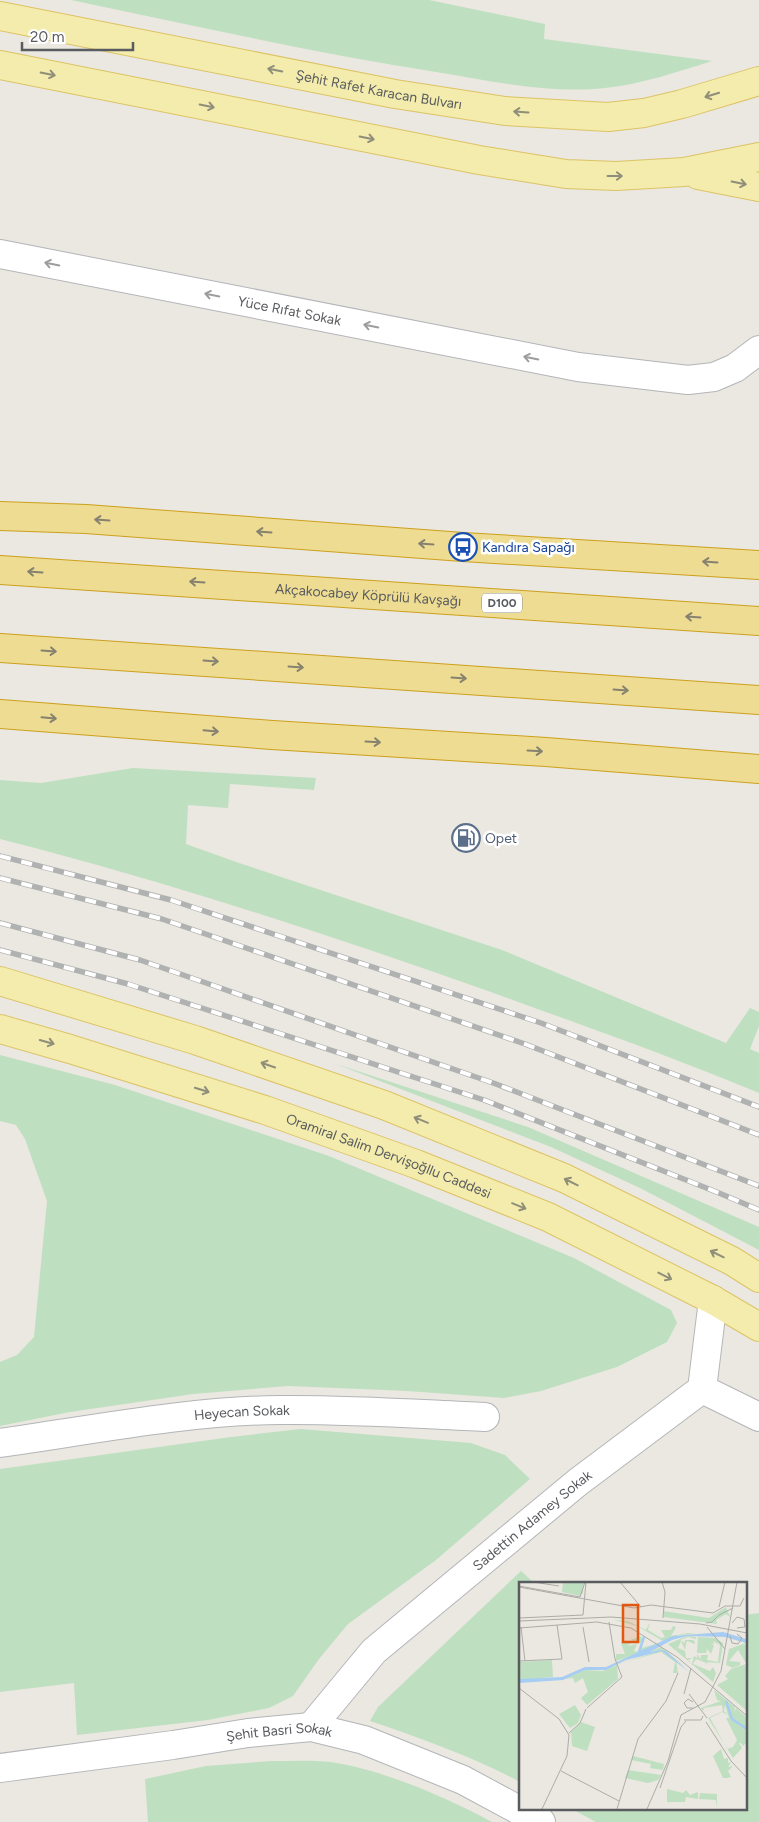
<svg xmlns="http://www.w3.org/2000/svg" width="759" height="1822" font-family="Figtree,sans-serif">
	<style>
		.green { fill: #bfdfc1 }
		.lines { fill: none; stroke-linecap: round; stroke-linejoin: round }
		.minor-casing { stroke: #b3b5b9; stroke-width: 30 }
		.major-casing { stroke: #ddc366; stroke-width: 30 }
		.highway-casing { stroke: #cda01d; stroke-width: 30 }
		.minor { stroke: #fff; stroke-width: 28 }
		.major { stroke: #f3ecac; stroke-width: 28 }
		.highway { stroke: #eedc93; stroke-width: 28 }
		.rail-casing { stroke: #b0b1b1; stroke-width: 5.5 }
		.rail { stroke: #fff; stroke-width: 4; stroke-dasharray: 11; stroke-linecap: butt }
		.oneway { stroke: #8f8e7a }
		.oneway2 { stroke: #9b9d9f }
		.oneway3 { stroke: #86826f }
		.labels { text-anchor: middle; stroke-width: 5; stroke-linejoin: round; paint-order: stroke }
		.shield { fill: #fff; stroke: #8b8c8f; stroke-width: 1 }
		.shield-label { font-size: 12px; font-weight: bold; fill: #595b5f }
		.street-label { font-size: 14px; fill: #595b5f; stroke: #fff }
		.transit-label { font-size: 14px; fill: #164399; stroke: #fff; text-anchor: start }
		.service-label { font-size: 14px; fill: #4e5e75; stroke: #fff; text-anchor: start }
		.inset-river { fill: none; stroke: #a7cdf3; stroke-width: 2.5 }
		.inset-road { fill: none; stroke: #acaca8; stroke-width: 1 }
		.view { fill: #e15910; fill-opacity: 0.15; stroke: #e15910; stroke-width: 2.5 }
		.inset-edge { fill: none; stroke: #595b5f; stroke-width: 2.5 }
	</style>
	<rect width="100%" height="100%" fill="#eae8e0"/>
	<path class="green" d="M 71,0 L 429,0 L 545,24 L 544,39 L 712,61 C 677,72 642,84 605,88 C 549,94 491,81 436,72 C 314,53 192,25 71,0 Z
		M 133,768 L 316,778 L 314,790 L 230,784 L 228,808 L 188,805 L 186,844 L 239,863 L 502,950 L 726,1043 L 750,1008 L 759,1012 L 759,1026 L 750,1049 L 759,1053 L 759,1093 C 670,1056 579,1024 488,991 C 327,934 165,881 0,839 L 0,780 L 41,783 Z
		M 0,1055 L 115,1085 L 329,1156 L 574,1258 L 671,1310 L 677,1323 L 667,1342 L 617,1367 L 541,1391 L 504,1398 L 407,1391 L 288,1386 L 193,1394 L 70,1412 L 0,1426 L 0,1362 L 17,1355 L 34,1337 L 47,1201 L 25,1139 L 16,1125 L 0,1121 Z
		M 336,1064 L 528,1127 L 759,1227 L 759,1250 L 640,1188 L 551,1147 Z
		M 301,1429 L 471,1443 L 505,1455 L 530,1479 L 436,1560 L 348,1624 L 319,1659 L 293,1696 L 269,1708 L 208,1720 L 77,1735 L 74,1683 L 0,1692 L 0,1469 L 231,1437 Z
		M 521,1571 L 534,1583 L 520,1583 L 520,1782 C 473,1757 421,1738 370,1721 L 378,1707 Z
		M 759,1613 L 759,1822 L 596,1822 L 570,1808 L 745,1808 L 745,1615 Z
		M 272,1761 C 291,1761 311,1760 330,1762 C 381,1769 446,1797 492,1822 L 148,1822 L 145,1779 L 206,1766 Z"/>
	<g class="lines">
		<defs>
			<g id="minor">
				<path id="s1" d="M 0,254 L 578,367 L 688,380 L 714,377 L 735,368 L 759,350"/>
				<path d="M 702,1389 L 759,1417"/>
				<path id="s2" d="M 0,1443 C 92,1430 186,1411 279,1410 C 347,1409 417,1414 485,1417"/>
				<path id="s3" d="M 311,1727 L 374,1651 L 578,1482 L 702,1389 L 713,1300"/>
				<path id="s4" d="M 0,1768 L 173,1745 L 248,1733 L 311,1727 L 364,1740 L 463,1780 L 541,1822"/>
			</g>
			<g id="major">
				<path id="s5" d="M 0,16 L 395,94 L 505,111 L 608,117 L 644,113 L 682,104 L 759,81"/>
				<path d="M 0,65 L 479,160 L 566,174 L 616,176 L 684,172 L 759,157"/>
				<path d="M 698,175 L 759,187"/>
				<path d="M 0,981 L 195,1040 L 384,1105 L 564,1178 L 732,1261 L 759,1278"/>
				<path id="s6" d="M 0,1029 L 70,1049 L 265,1110 L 416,1164 L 548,1217 L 713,1300 L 759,1327"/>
			</g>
			<g id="highway">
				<path d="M 0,516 L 86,519 L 463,547 L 759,565"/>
				<path id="s7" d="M 0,570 L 759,621"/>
				<path d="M 0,648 L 759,700"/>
				<path d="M 0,714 L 272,735 L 546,752 L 759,769"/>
			</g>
		</defs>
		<use href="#minor" class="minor-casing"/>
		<use href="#major" class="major-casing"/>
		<use href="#highway" class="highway-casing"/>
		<use href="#minor" class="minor"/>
		<use href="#major" class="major"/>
		<use href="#highway" class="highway"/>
		<defs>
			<path id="rail" d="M 0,856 L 171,900 L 541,1023 L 759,1107
				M 0,878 L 162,919 L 525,1044 L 759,1135
				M 0,923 L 140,960 L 496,1084 L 759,1186
				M 0,950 L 128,984 L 484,1100 L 719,1193 L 759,1210"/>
		</defs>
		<use href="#rail" class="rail-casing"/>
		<use href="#rail" class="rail"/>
	</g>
	<defs><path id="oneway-shaft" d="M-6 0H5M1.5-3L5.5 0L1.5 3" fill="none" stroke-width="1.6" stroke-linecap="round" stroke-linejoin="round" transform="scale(1.25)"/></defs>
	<g class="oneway">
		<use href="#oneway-shaft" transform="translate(275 70) rotate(-169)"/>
		<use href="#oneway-shaft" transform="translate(48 74) rotate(11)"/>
		<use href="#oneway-shaft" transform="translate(712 95) rotate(163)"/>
		<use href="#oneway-shaft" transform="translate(207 106) rotate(11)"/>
		<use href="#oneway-shaft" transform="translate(521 112) rotate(-176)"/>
		<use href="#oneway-shaft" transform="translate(367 138) rotate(11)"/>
		<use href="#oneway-shaft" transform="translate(615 176)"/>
		<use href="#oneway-shaft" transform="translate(739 183) rotate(11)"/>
		<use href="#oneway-shaft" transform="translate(47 1042) rotate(16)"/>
		<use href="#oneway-shaft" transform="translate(268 1065) rotate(-161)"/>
		<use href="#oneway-shaft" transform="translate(202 1090) rotate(17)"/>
		<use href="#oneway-shaft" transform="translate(421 1120) rotate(-158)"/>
		<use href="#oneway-shaft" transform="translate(571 1182) rotate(-154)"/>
		<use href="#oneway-shaft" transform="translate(519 1206) rotate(22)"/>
		<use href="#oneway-shaft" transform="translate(717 1254) rotate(-154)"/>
		<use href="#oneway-shaft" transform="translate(665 1276) rotate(27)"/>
	</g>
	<g class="oneway2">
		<use href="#oneway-shaft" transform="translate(52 264) rotate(-169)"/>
		<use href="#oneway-shaft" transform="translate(212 295) rotate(-169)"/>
		<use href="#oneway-shaft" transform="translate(371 326) rotate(-169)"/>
		<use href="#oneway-shaft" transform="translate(531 358) rotate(-169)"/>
	</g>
	<g class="oneway3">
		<use href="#oneway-shaft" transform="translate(102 520) rotate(-176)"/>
		<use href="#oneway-shaft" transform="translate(264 532) rotate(-176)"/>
		<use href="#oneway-shaft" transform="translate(426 544) rotate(-176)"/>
		<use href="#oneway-shaft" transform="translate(710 562) rotate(-176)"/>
		<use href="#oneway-shaft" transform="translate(35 572) rotate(-176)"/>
		<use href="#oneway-shaft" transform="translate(197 582) rotate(-176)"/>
		<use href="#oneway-shaft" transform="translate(693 617) rotate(-176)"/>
		<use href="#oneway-shaft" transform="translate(49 651) rotate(4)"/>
		<use href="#oneway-shaft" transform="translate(211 661) rotate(4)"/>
		<use href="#oneway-shaft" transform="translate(296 667) rotate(4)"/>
		<use href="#oneway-shaft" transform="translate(459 678) rotate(4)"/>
		<use href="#oneway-shaft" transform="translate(621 690) rotate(4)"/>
		<use href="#oneway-shaft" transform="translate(49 718) rotate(5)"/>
		<use href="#oneway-shaft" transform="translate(211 731) rotate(5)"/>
		<use href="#oneway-shaft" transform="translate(373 742) rotate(3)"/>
		<use href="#oneway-shaft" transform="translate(535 751) rotate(3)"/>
	</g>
	<defs>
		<symbol id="bus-ring" viewBox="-11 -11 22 22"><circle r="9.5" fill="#fff" stroke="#1a4fb4" stroke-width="1.5"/><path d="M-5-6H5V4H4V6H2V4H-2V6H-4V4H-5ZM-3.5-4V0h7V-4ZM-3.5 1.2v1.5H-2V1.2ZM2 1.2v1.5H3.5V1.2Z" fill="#1a4fb4"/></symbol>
		<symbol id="fuel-ring" viewBox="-11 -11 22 22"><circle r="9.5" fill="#fff" stroke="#5c6f8a" stroke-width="1.5"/><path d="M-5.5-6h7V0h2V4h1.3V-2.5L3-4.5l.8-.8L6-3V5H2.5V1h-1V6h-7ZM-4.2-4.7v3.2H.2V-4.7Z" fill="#5c6f8a"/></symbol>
	</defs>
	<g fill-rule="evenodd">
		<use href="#bus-ring" x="447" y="531" width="32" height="32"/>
		<use href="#fuel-ring" x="450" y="822" width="32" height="32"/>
	</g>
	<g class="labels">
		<rect class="shield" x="482" y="593.5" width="40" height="19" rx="4"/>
		<g class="shield-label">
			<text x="502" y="607">D100</text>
		</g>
		<g class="street-label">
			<text dy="5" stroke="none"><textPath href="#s5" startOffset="386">Şehit Rafet Karacan Bulvarı</textPath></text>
			<text dy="5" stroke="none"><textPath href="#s1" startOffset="295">Yüce Rıfat Sokak</textPath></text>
			<text dy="5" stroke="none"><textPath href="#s7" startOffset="369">Akçakocabey Köprülü Kavşağı</textPath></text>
			<text dy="5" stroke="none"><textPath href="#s6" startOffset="409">Oramiral Salim Dervişoğllu Caddesi</textPath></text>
			<text dy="5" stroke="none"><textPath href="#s2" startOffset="244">Heyecan Sokak</textPath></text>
			<text dy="5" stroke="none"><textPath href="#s3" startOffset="304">Sadettin Adamey Sokak</textPath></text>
			<text dy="5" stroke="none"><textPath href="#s4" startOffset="282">Şehit Basri Sokak</textPath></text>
		</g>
		<g class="transit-label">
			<text x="482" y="552">Kandıra Sapağı</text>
		</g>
		<g class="service-label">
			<text x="485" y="843">Opet</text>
		</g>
	</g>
	<g transform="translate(519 1582)">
		<rect width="228" height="228" fill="#eae8e0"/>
		<path d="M 44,0 L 65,0 L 64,11 L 61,14 L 43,10 ZM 207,25 L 211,35 L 207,32 L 197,38 L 198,42 L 145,35 L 144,29 L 190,36 ZM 95,38 L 109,39 L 127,48 L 131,40 L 129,48 L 142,56 L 146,55 L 142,48 L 152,48 L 154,44 L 157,45 L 152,54 L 169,51 L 178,52 L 160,53 L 144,59 L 118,44 ZM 124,53 L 123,66 L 137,62 L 123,70 L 97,79 L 97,72 L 106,72 L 102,61 L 114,60 L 108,64 L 118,62 L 115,69 L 119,70 L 122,61 L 111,58 L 122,54 L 122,57 ZM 168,54 L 177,55 L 177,57 L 169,55 L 161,58 L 166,61 L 166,58 L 174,58 L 176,60 L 176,62 L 168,59 L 167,62 L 173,63 L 167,62 L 166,68 L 162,59 L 159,66 L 166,69 L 167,76 L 173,76 L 169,78 L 173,82 L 175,74 L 192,83 L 177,77 L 174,82 L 191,89 L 194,85 L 197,91 L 194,100 L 149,62 ZM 179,55 L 196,56 L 204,61 L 201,81 L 186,80 L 178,75 L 178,72 L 182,77 L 182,73 L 189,73 L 188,78 L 199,80 L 201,63 L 194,59 L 195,62 L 191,62 L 195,63 L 192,72 L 188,67 L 187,71 L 178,71 ZM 227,61 L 225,64 L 227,62 L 227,81 L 219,68 L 210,79 L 221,80 L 221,83 L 215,86 L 219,81 L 214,86 L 207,83 L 210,67 ZM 142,65 L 170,88 L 157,78 L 159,91 L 154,91 L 156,80 L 142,70 L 99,82 L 141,69 L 131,70 ZM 33,78 L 34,95 L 0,98 L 0,80 ZM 227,82 L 227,128 L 198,103 L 209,97 L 206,94 L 212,87 ZM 98,83 L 99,97 L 68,123 L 62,116 L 69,110 L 64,96 L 56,101 L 54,96 L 46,97 L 66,88 L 84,89 ZM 195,108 L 216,125 L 215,131 L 217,126 L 227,135 L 227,161 L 224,164 L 222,161 L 220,161 L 223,166 L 214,176 L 189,136 L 204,129 L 203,123 L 185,126 L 184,129 L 182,126 L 202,119 L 198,118 ZM 206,123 L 210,136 L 207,136 L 218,158 L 214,165 L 208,167 L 191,136 L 203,130 L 209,133 L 205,129 ZM 56,123 L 62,133 L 59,141 L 51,146 L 40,132 ZM 62,140 L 76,145 L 68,169 L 53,164 L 52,150 ZM 202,167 L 205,177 L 209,176 L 209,181 L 212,180 L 209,185 L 214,184 L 209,189 L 212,195 L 208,196 L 204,196 L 194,174 ZM 114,174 L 145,182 L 144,188 L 131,186 L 132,182 L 112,178 ZM 109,188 L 142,193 L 139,198 L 129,201 L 106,196 ZM 148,207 L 164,211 L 167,208 L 171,213 L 179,210 L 179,217 L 167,215 L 166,220 L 148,220 ZM 181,211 L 198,212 L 198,226 L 197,218 L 180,217 Z" fill="#bfdfc1" fill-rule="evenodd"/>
		<path d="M 204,50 L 227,57 L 227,61 L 206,55 L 168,54 L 153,58 L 131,70 L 143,68 L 147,69 L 170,90 L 143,69 L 107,78 L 87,88 L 66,88 L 44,98 L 0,101 L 1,97 L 43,95 L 66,85 L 87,85 L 154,54 Z" fill="#a7cdf3"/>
		<path class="inset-river" d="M 119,73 L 125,55M 207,119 L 213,137 L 228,147"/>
		<path class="inset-road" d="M 14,0 L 40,4M 101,0 L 122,25M 143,0 L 146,10 L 144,36M 0,4 L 61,15 L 66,0M 0,5 L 115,26 L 132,23 L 194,31 L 206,24 L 221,24 L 225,16M 200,25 L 206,0M 64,33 L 67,0M 0,36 L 64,33M 0,39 L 92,35 L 181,42 L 228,51M 187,41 L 193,40 L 200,33 L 214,26M 213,41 L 218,35 L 225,37 L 226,45 L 218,46M 2,45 L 6,79M 64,45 L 70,80M 188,45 L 206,67M 0,46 L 78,40 L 112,46 L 158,75 L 228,134M 211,54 L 213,61 L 219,62 L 223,56 L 218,52M 0,79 L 43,77 L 38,43M 0,106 L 40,137 L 50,153 L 48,174 L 23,227M 165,112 L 172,86M 170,112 L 188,136M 68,126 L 103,95 L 96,77 L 90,40M 174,126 L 168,126 L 165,121 L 169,117 L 174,120M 165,138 L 182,138 L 184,134M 187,140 L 212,179 L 228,196M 50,151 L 61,141 L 67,127M 42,189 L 100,219M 141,206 L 162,145 L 167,139M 98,227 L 119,157 L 147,119 L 159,91M 128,227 L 149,179 L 162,133 L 186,120 L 202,89 L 218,0"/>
		<path class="view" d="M 104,23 L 119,23 L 119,60 L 104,60 Z"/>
		<rect width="228" height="228" class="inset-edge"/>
	</g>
	<path d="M22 42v8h111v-8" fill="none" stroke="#595b5f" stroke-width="2.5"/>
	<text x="30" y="42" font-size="15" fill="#595b5f" stroke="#ffffff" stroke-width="4" paint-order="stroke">20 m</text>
</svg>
